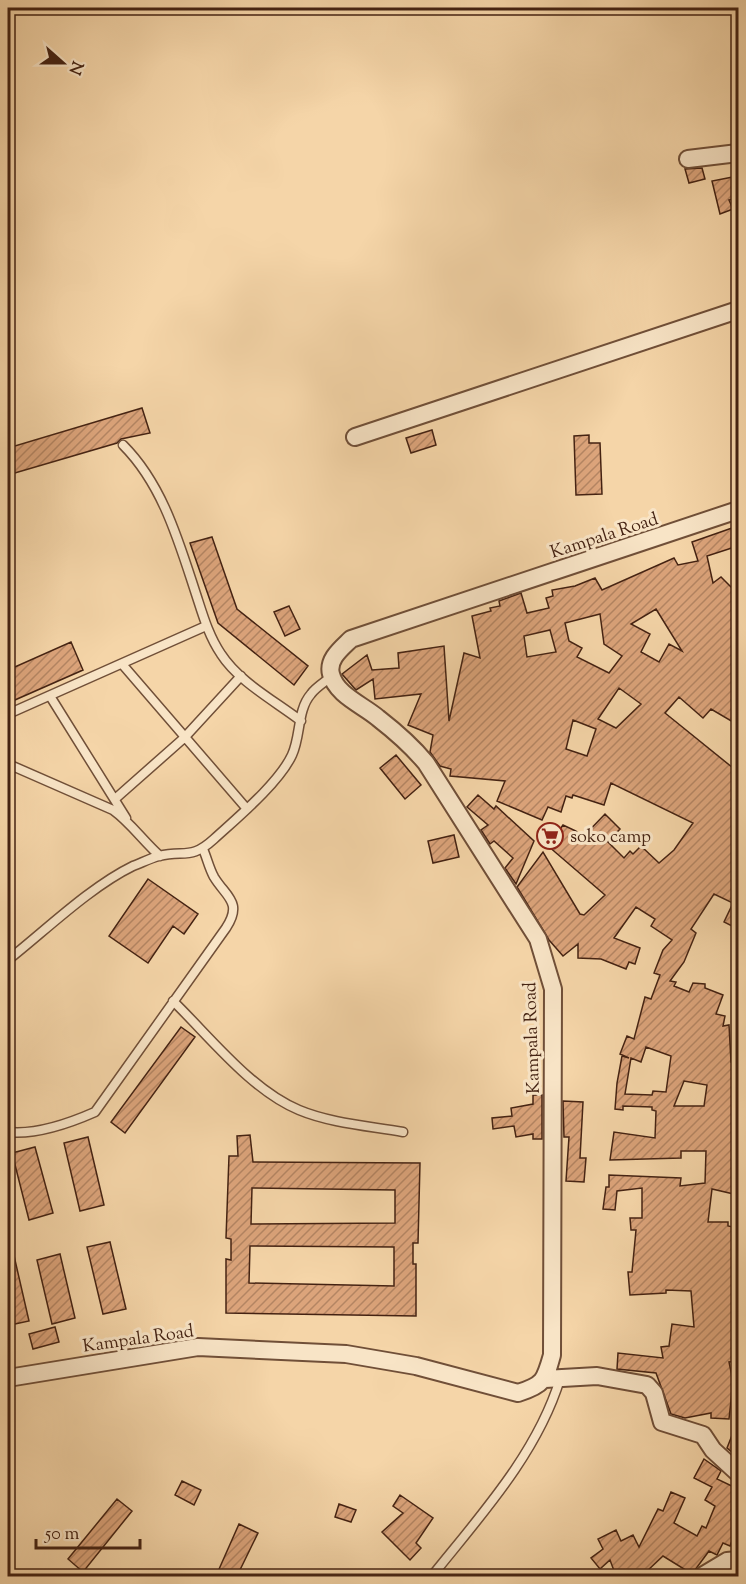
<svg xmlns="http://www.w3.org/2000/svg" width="746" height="1584" font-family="'Sorts Mill Goudy',serif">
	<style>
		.building { fill: url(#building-hatch); stroke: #442212; stroke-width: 1.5; fill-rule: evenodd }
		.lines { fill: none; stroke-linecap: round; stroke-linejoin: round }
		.service-casing { stroke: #704f38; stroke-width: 11 }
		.minor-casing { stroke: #704f38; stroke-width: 20 }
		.service { stroke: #f8e4c6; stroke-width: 8 }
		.minor { stroke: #f8e4c6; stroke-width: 16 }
		.labels { text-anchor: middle; stroke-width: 6; stroke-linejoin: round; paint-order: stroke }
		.street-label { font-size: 18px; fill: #442212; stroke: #f8e4c6 }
		.poi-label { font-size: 18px; fill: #442212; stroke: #f8e4c6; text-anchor: start }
	</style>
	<defs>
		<pattern id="building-hatch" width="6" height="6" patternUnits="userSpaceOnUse" patternTransform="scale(1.5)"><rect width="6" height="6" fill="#dca47b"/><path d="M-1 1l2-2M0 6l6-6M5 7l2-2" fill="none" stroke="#b48563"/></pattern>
	</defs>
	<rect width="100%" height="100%" fill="#f5d5a8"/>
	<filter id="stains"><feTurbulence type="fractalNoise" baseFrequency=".00333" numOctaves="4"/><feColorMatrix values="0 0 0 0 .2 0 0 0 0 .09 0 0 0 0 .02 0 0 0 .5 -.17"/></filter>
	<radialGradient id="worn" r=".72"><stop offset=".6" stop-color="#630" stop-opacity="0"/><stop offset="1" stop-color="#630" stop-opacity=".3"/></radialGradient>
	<path class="building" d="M 702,168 L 705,179 L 689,183 L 685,169 Z
		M 738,176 L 738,198 L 729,200 L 733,209 L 720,214 L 712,181 Z
		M 142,408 L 150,433 L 121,439 L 117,443 L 8,475 L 8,448 Z
		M 432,430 L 436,445 L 411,453 L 406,438 Z
		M 589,435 L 589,443 L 600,443 L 602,494 L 576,495 L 574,436 Z
		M 732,528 L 738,546 L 707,556 L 713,583 L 721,577 L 738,594 L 738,725 L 711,709 L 703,718 L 679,697 L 665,713 L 738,772 L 738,783 L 733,790 L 738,795 L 738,802 L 733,808 L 738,813 L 738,929 L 724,922 L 733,903 L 714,894 L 691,929 L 696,933 L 684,962 L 670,981 L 676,982 L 674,986 L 689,992 L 693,983 L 705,984 L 705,988 L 723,995 L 716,1014 L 725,1016 L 723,1026 L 729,1025 L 731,1062 L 738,1063 L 738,1195 L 712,1189 L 708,1222 L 728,1222 L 728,1226 L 738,1228 L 738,1311 L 735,1339 L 738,1339 L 738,1361 L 729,1362 L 733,1382 L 729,1419 L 711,1418 L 711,1413 L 685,1418 L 671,1414 L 656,1373 L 617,1369 L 618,1353 L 663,1358 L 661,1347 L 669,1346 L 672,1324 L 694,1327 L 691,1291 L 666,1290 L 666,1293 L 630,1295 L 628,1272 L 632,1272 L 636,1230 L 631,1230 L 630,1218 L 642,1218 L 642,1188 L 617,1191 L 615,1210 L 603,1209 L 606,1187 L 609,1187 L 609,1175 L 681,1178 L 680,1186 L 705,1183 L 706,1151 L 681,1151 L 681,1158 L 610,1160 L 614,1132 L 655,1138 L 656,1111 L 652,1110 L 652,1107 L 623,1106 L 623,1110 L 615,1109 L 617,1083 L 622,1056 L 629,1058 L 620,1054 L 627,1036 L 634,1039 L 645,997 L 651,999 L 660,975 L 654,973 L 663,950 L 672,940 L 651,926 L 655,919 L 636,907 L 614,938 L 640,948 L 635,964 L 629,962 L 626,969 L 601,959 L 578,958 L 578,944 L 563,956 L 549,940 L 517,887 L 543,852 L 580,914 L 584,915 L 605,895 L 548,846 L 563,825 L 576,831 L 582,838 L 605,814 L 620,829 L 608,842 L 624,858 L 630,851 L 633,854 L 641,846 L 659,863 L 674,850 L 693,823 L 611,783 L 604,805 L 573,795 L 572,798 L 566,796 L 561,812 L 548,807 L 542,820 L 497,801 L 505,781 L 450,776 L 451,769 L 440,766 L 430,752 L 433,735 L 408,725 L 421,694 L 375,699 L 373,679 L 356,690 L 342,674 L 367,655 L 372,670 L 399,668 L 398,653 L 444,646 L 449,721 L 464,653 L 480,658 L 472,616 L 491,611 L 490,608 L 500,606 L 499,601 L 521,593 L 527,613 L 549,608 L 546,598 L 553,596 L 552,590 L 575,586 L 595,578 L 602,590 L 674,558 L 678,565 L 698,561 L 692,542 ZM 656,609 L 682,651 L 669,644 L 659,662 L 641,652 L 650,634 L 631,624 ZM 600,614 L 604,644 L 622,656 L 609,673 L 577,657 L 582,648 L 569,641 L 565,623 ZM 550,630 L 556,652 L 527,657 L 524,636 ZM 619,688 L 641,704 L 616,728 L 598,719 ZM 573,720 L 596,729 L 587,756 L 566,749 ZM 646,1047 L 671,1056 L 666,1092 L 653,1091 L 652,1095 L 625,1094 L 631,1058 L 641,1062 ZM 684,1081 L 707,1085 L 704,1106 L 674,1106 Z
		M 212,537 L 237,609 L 308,666 L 294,685 L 218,623 L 190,543 Z
		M 289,606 L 300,629 L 285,636 L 274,612 Z
		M 71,642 L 83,670 L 8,703 L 8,670 Z
		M 396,755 L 421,785 L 405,799 L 380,768 Z
		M 478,795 L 494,809 L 496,806 L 534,841 L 516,884 L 505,868 L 513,858 L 494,841 L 490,844 L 481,830 L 488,825 L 467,807 Z
		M 454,835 L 459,857 L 433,863 L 428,841 Z
		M 148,879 L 198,914 L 184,934 L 173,926 L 148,963 L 109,936 Z
		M 181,1027 L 195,1037 L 125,1133 L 111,1122 Z
		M 533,1095 L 542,1095 L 542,1139 L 533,1139 L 533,1134 L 516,1137 L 514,1126 L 493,1129 L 492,1118 L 512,1116 L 511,1108 L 533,1104 Z
		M 563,1101 L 583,1102 L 580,1158 L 586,1158 L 584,1182 L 566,1181 L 569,1137 L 564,1137 Z
		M 250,1135 L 253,1162 L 420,1163 L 418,1243 L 413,1243 L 413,1264 L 416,1264 L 416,1316 L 226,1313 L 226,1259 L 231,1260 L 231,1239 L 226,1238 L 229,1156 L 238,1156 L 237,1136 ZM 252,1188 L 395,1190 L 395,1223 L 251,1224 ZM 250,1246 L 394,1247 L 394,1286 L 249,1283 Z
		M 88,1137 L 104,1205 L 80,1211 L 64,1143 Z
		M 35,1147 L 53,1213 L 29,1220 L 12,1153 Z
		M 110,1242 L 126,1309 L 103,1314 L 87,1247 Z
		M 12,1247 L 29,1321 L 10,1325 L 8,1248 Z
		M 60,1254 L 75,1318 L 52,1324 L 37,1260 Z
		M 55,1327 L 59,1342 L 33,1349 L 29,1334 Z
		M 738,1420 L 738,1457 L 727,1448 Z
		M 704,1459 L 721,1471 L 717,1479 L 738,1489 L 738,1525 L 730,1546 L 723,1543 L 717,1555 L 709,1551 L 692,1574 L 663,1556 L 645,1573 L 643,1571 L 630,1576 L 616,1576 L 610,1560 L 600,1569 L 591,1558 L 603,1549 L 598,1539 L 616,1530 L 621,1541 L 633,1535 L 639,1547 L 658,1509 L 663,1511 L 671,1492 L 685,1498 L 674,1523 L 697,1536 L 702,1526 L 706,1528 L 715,1506 L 705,1500 L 712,1487 L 694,1478 Z
		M 182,1481 L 201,1490 L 194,1505 L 175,1495 Z
		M 400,1495 L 433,1518 L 416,1543 L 421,1548 L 410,1560 L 382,1532 L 403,1513 L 393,1506 Z
		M 117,1499 L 132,1511 L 83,1572 L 68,1559 Z
		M 339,1504 L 356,1510 L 351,1522 L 335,1517 Z
		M 239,1524 L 258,1533 L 237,1576 L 216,1576 Z"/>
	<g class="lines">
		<defs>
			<path id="service" d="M 123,445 C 162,484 178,539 195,591 C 202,612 208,635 221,654 C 239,682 275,701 301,721
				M 122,664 L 247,809
				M 50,696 L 126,818
				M 8,714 L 206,626
				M 8,764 L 113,810 C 131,823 143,841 160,856
				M 115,799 L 184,738 L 241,676
				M 8,960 C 46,930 90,887 133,866 C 141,863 151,858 159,856 C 185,850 191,860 214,839 C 237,818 279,783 292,755 C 301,736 297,710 311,694 C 316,687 325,682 332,676
				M 173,1001 C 210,1037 251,1090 299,1110 C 330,1123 369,1126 403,1132
				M 8,1132 C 35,1135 70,1123 95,1112 L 226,928 C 243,902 226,897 214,877 C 209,868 207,858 203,849
				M 432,1576 C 480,1516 537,1454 560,1379"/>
			<path id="minor" d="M 688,159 L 738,153
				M 355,437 L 738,310
				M 8,1378 L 198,1347 L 346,1354 L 416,1366 L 518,1393 C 544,1385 545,1380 552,1355 L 553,989 L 538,939 L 426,763 C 412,746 396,732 378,718 C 363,705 336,695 331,674 C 327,659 342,648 351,639 L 738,510
				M 545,1379 L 597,1376 L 647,1385 L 654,1393 L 662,1422 L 703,1435 L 713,1450 L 738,1473
				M 702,1576 L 727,1561 L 738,1560"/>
		</defs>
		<use href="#service" class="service-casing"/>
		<use href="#minor" class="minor-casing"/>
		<use href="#service" class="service"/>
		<use href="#minor" class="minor"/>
	</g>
	<defs>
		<symbol id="supermarket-ring" viewBox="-11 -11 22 22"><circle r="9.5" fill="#f8e4c6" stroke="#8f2418" stroke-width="1.5"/><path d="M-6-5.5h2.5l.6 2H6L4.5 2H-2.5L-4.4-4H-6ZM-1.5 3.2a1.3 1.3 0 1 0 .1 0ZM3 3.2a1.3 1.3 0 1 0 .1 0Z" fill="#8f2418"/></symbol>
	</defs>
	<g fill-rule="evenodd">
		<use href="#supermarket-ring" x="535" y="821" width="30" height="30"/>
	</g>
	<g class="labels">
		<g class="street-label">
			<text transform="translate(604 535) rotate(-18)" y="6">Kampala Road</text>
			<text transform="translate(531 1038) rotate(-92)" y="6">Kampala Road</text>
			<text transform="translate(138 1338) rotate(-8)" y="6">Kampala Road</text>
		</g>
		<g class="poi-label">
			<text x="570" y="842">soko camp</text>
		</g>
	</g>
	<rect width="746" height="1584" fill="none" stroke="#f5d5a8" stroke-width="30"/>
	<rect x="9" y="9" width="728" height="1566" fill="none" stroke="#442212" stroke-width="3"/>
	<rect x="15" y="15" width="716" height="1554" fill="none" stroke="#442212" stroke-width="1.5"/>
	<g transform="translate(63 63) rotate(111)" stroke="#f8e4c6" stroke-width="4.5" paint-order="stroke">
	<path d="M0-4.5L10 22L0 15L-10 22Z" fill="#442212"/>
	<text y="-9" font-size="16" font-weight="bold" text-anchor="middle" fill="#442212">N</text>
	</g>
	<path d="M36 1539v9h104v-9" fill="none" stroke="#442212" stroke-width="3"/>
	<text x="45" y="1539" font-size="18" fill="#442212" stroke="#f8e4c6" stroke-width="4.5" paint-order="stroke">50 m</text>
	<rect width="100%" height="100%" filter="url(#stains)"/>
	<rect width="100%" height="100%" fill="url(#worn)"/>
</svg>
